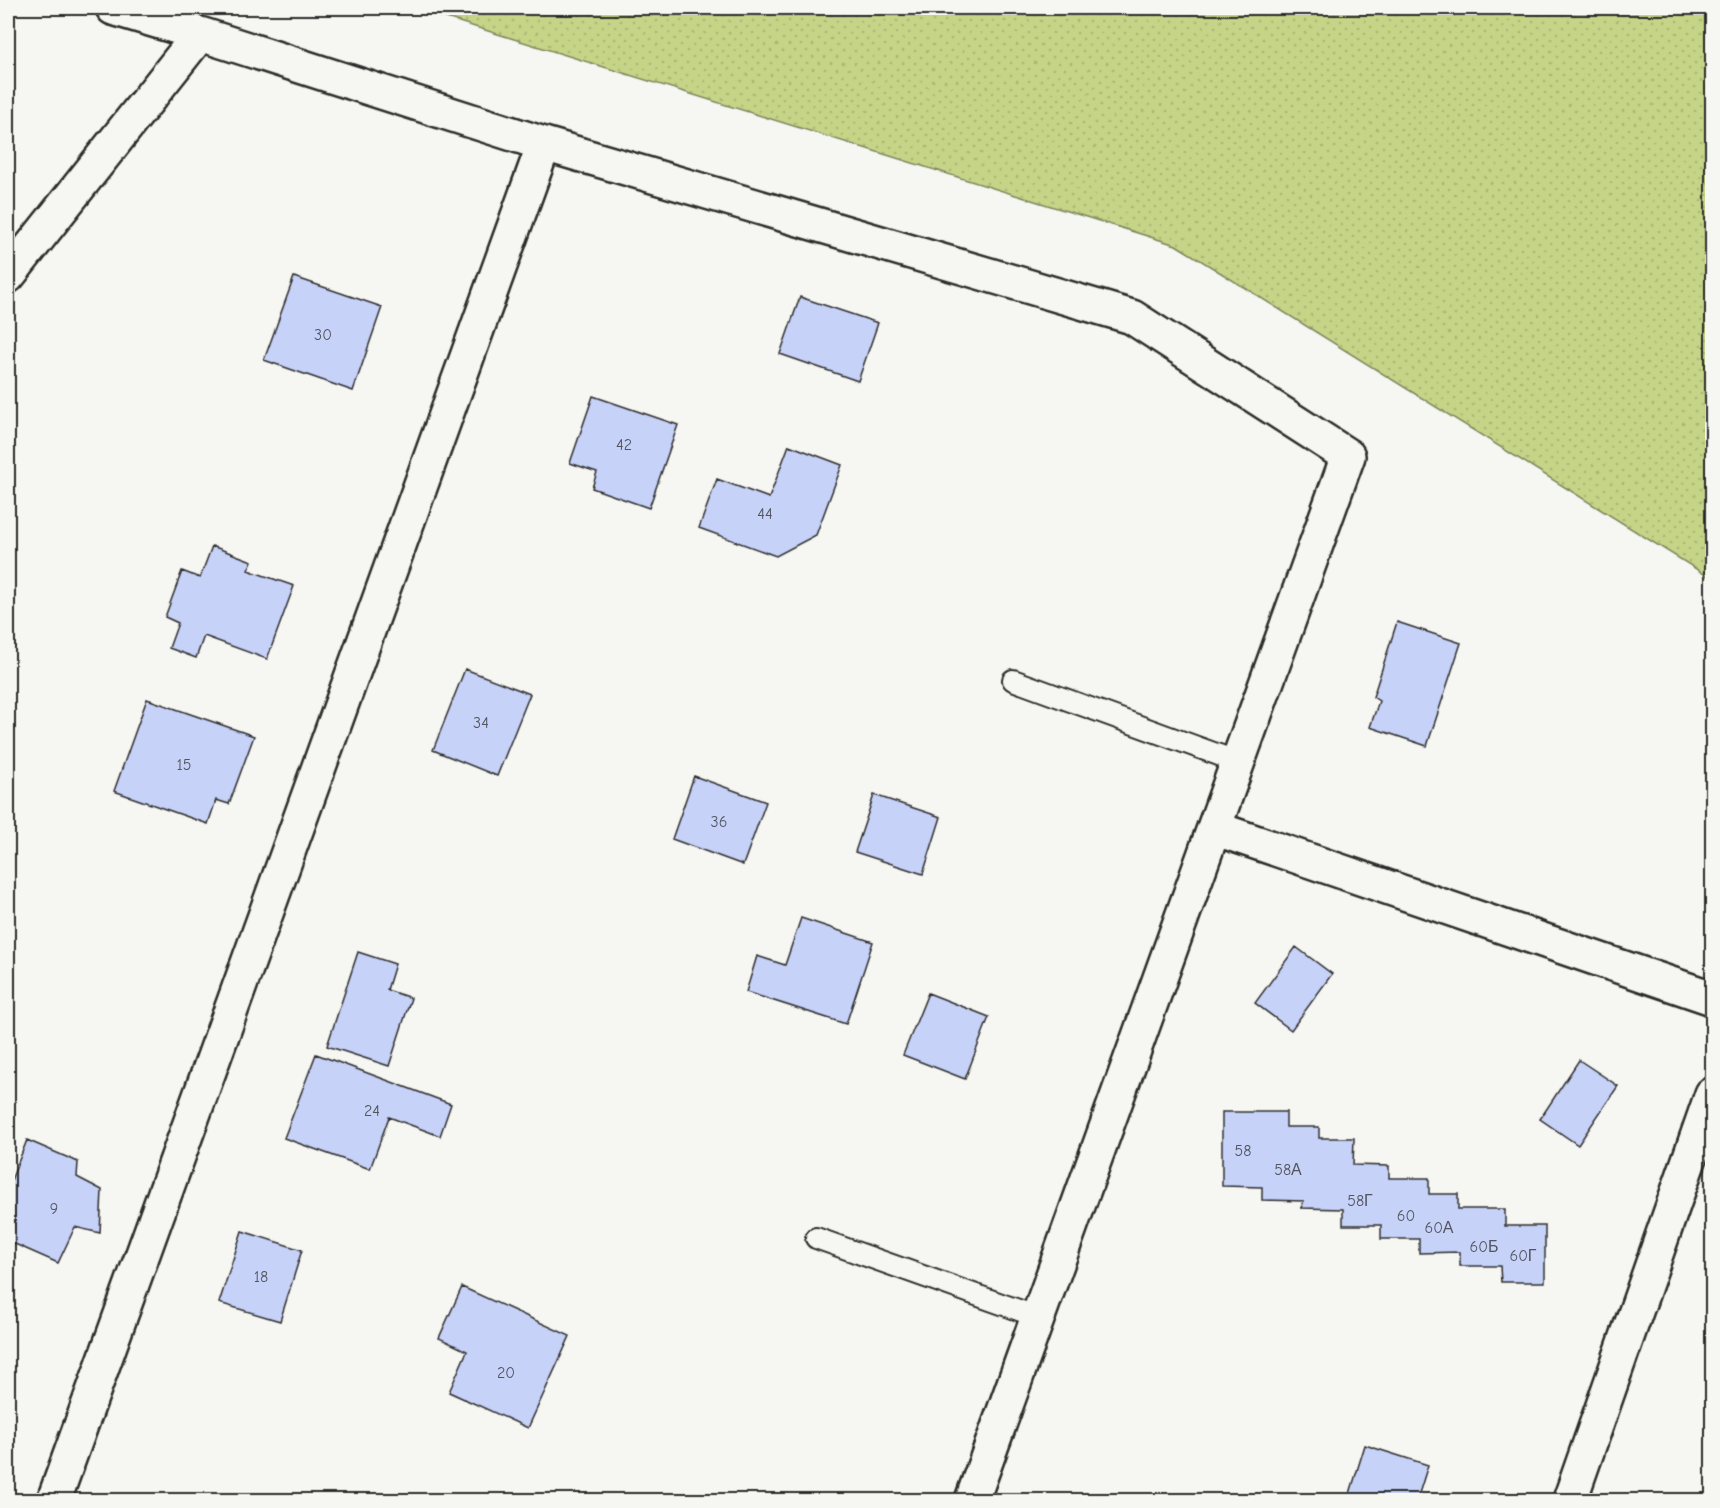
<svg xmlns="http://www.w3.org/2000/svg" width="1720" height="1508" font-family="'Comic Neue',sans-serif">
	<style>
		.green { fill: url(#green-dots); stroke: #788059; stroke-width: 1.5 }
		.building { fill: #c7d2f9; stroke: #2b2b2b; stroke-width: 1.5 }
		.lines { fill: none; stroke-linecap: round; stroke-linejoin: round }
		.lane-casing { stroke: #2b2b2b; stroke-width: 24 }
		.street-casing { stroke: #2b2b2b; stroke-width: 38 }
		.lane { stroke: #f6f6f2; stroke-width: 20 }
		.street { stroke: #f6f6f2; stroke-width: 33 }
		.labels { text-anchor: middle; stroke-width: 4.5; stroke-linejoin: round; paint-order: stroke }
		.number-label { font-size: 16px; fill: #52555e }
	</style>
	<defs>
		<pattern id="green-dots" width="8" height="8" patternUnits="userSpaceOnUse" patternTransform="scale(1.5)"><rect width="8" height="8" fill="#c6d487"/><path d="M2 2h.1M6 6h.1" fill="none" stroke="#aab675" stroke-width="1.8" stroke-linecap="round"/></pattern>
	</defs>
	<rect width="100%" height="100%" fill="#f6f6f2"/>
	<filter id="ink" filterUnits="userSpaceOnUse"><feTurbulence type="fractalNoise" baseFrequency=".0167" numOctaves="2"/><feDisplacementMap in="SourceGraphic" scale="12" xChannelSelector="R" yChannelSelector="G"/><feConvolveMatrix kernelMatrix="1 2 1 2 8 2 1 2 1" color-interpolation-filters="sRGB"/></filter>
	<g filter="url(#ink)">
		<path class="green" d="M 414,8 L 1712,8 L 1712,579 L 1176,245 Z"/>
		<path class="building" d="M 294,277 L 382,307 L 353,391 L 264,360 Z
			M 800,297 L 878,323 L 858,381 L 780,354 Z
			M 593,396 L 678,425 L 649,508 L 592,488 L 597,472 L 570,463 Z
			M 789,445 L 842,465 L 816,535 L 776,556 L 699,528 L 717,479 L 769,498 Z
			M 212,546 L 252,561 L 248,570 L 294,586 L 267,659 L 204,636 L 196,658 L 169,648 L 178,623 L 165,617 L 182,571 L 200,578 Z
			M 1397,622 L 1461,643 L 1427,746 L 1370,727 L 1379,701 L 1373,697 Z
			M 465,669 L 530,694 L 497,776 L 433,750 Z
			M 147,699 L 254,736 L 229,804 L 216,800 L 208,824 L 114,791 Z
			M 694,776 L 766,802 L 743,865 L 672,839 Z
			M 874,795 L 941,817 L 923,874 L 855,852 Z
			M 801,918 L 873,942 L 846,1024 L 746,992 L 757,956 L 785,965 Z
			M 1296,947 L 1332,974 L 1291,1030 L 1255,1003 Z
			M 358,952 L 395,964 L 387,990 L 411,998 L 389,1066 L 327,1046 Z
			M 928,993 L 989,1017 L 965,1079 L 903,1055 Z
			M 316,1054 L 451,1104 L 440,1136 L 389,1117 L 370,1169 L 284,1138 Z
			M 1579,1060 L 1618,1086 L 1578,1145 L 1540,1119 Z
			M 1222,1112 L 1286,1112 L 1286,1127 L 1319,1127 L 1319,1138 L 1354,1138 L 1353,1165 L 1389,1166 L 1389,1178 L 1429,1178 L 1429,1194 L 1458,1194 L 1458,1209 L 1505,1209 L 1505,1226 L 1545,1226 L 1545,1282 L 1501,1282 L 1500,1266 L 1460,1266 L 1460,1252 L 1419,1253 L 1419,1239 L 1381,1239 L 1381,1225 L 1343,1225 L 1343,1209 L 1301,1208 L 1304,1201 L 1262,1200 L 1262,1187 L 1222,1186 Z
			M 27,1140 L 78,1162 L 77,1177 L 102,1190 L 100,1233 L 75,1227 L 58,1263 L 8,1241 L 8,1188 Z
			M 242,1231 L 302,1250 L 280,1321 L 219,1303 Z
			M 462,1287 L 570,1336 L 528,1428 L 449,1392 L 467,1351 L 439,1338 Z
			M 1365,1445 L 1428,1465 L 1417,1500 L 1348,1500 Z"/>
		<g class="lines">
			<defs>
				<path id="lane" d="M 1013,680 L 1238,762
					M 816,1238 L 1038,1317"/>
				<path id="street" d="M 113,8 L 200,34
					M 8,276 L 200,34 L 544,144
					M 1214,828 L 1712,998
					M 54,1500 L 544,144 L 1132,317 L 1348,456 L 972,1500
					M 1570,1500 L 1712,1094"/>
			</defs>
			<use href="#lane" class="lane-casing"/>
			<use href="#street" class="street-casing"/>
			<use href="#lane" class="lane"/>
			<use href="#street" class="street"/>
		</g>
	</g>
	<g class="labels">
		<g class="number-label">
			<text x="323" y="340">30</text>
			<text x="624" y="450">42</text>
			<text x="765" y="519">44</text>
			<text x="481" y="728">34</text>
			<text x="184" y="770">15</text>
			<text x="719" y="827">36</text>
			<text x="372" y="1116">24</text>
			<text x="1243" y="1156">58</text>
			<text x="1288" y="1175">58А</text>
			<text x="1360" y="1206">58Г</text>
			<text x="54" y="1214">9</text>
			<text x="1406" y="1221">60</text>
			<text x="1439" y="1233">60А</text>
			<text x="1484" y="1252">60Б</text>
			<text x="1523" y="1261">60Г</text>
			<text x="261" y="1282">18</text>
			<text x="506" y="1378">20</text>
		</g>
	</g>
	<rect width="1720" height="1508" fill="none" stroke="#f6f6f2" stroke-width="30"/>
	<rect x="15" y="15" width="1690" height="1478" fill="none" stroke="#2b2b2b" stroke-width="2" filter="url(#ink)"/>
</svg>
